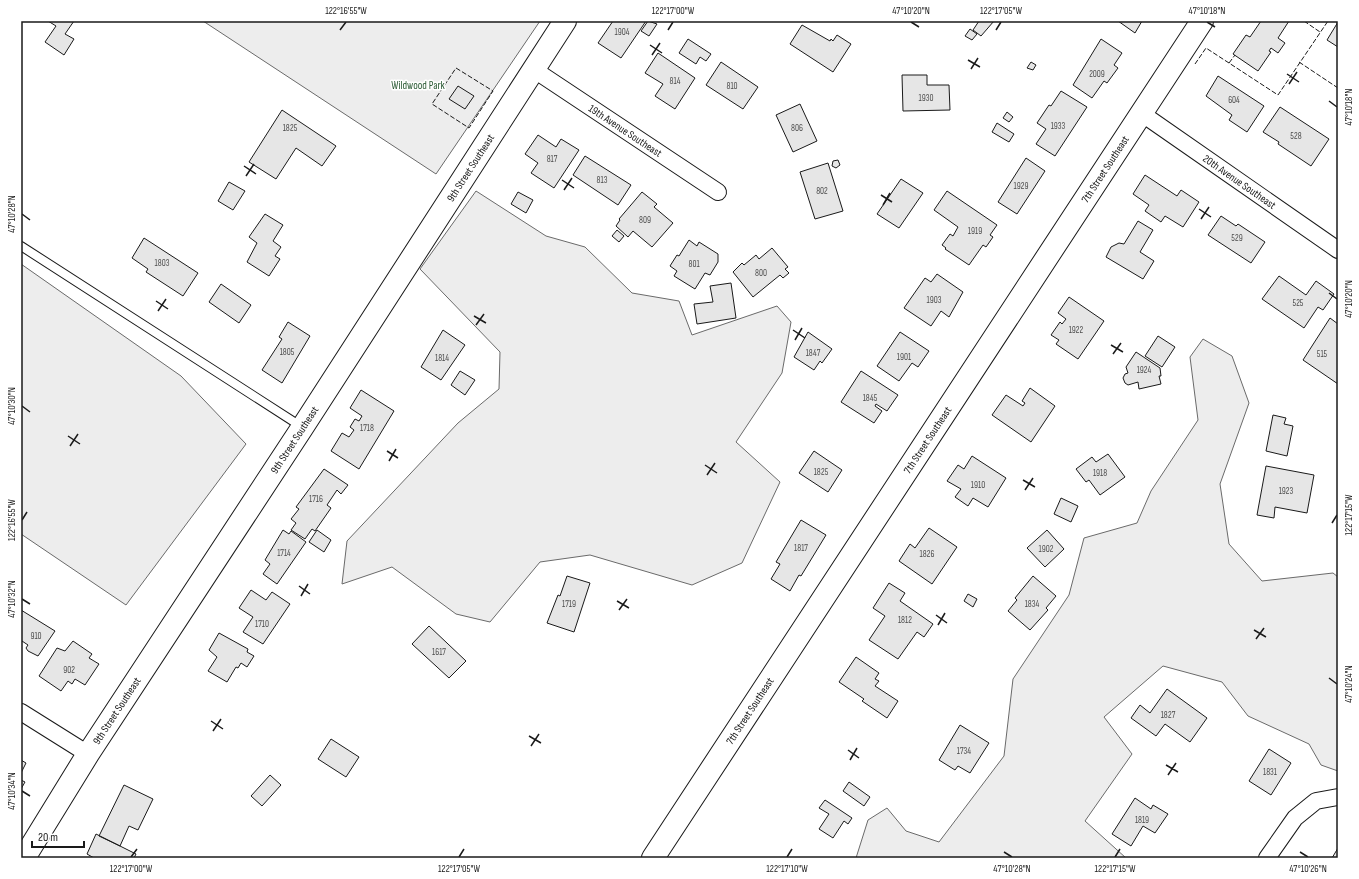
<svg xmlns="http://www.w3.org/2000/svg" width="1359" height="879" font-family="'Sofia Sans Condensed',sans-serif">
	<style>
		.built { fill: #ededed; stroke: #6a6a6a }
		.building { fill: #e6e6e6; stroke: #1a1a1a }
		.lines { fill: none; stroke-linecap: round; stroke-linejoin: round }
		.lane-casing { stroke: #1a1a1a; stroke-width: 10 }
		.street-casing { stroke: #1a1a1a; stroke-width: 18 }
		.secondary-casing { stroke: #1a1a1a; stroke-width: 24 }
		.lane { stroke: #fff; stroke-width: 8 }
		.street { stroke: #fff; stroke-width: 16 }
		.secondary { stroke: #fff; stroke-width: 22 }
		.fence { stroke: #1a1a1a; stroke-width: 1; stroke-dasharray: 5 2; stroke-linecap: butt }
		.ticks { fill: none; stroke: #1a1a1a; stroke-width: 1.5 }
		.labels { text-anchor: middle; stroke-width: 3; stroke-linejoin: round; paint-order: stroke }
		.number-label { font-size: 9px; fill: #4d4d4d }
		.park-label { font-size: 11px; fill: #2b5a34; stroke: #fff }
		.street-label { font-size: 11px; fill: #1a1a1a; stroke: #fff }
		.neatline { fill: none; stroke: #1a1a1a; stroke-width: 1.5 }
		.ticks-label { font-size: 10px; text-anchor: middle; fill: #1a1a1a }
	</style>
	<rect width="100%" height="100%" fill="#fff"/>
	<path class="built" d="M 203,21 L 540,21 L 436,174 Z
		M 476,191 L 546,236 L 585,247 L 632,293 L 679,301 L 692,335 L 777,306 L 791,322 L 782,373 L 736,442 L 780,482 L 742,563 L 692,585 L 590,555 L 540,562 L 490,622 L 456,614 L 392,567 L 342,584 L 347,541 L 458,423 L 499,389 L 500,352 L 420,269 Z
		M 21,264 L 181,376 L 246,444 L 126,605 L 21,534 Z
		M 1203,339 L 1232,356 L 1249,403 L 1220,484 L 1229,544 L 1262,581 L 1333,573 L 1338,577 L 1338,771 L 1321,765 L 1309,744 L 1248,716 L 1222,682 L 1163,666 L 1104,717 L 1132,754 L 1085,821 L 1126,858 L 856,858 L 868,820 L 887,808 L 906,831 L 939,842 L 1004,756 L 1013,679 L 1069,595 L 1084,538 L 1137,523 L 1151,491 L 1198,420 L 1190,357 Z"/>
	<path class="building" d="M 48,21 L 74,21 L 65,34 L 74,39 L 64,55 L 45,42 L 56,26 Z
		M 613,21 L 646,21 L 621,58 L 598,43 Z
		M 648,21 L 657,24 L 649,36 L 641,31 Z
		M 979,21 L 994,21 L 981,36 L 973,30 Z
		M 1118,21 L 1142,21 L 1135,33 Z
		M 1261,21 L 1289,21 L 1278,38 L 1285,43 L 1278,53 L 1271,48 L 1269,51 L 1271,52 L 1258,71 L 1233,54 L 1246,35 L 1250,37 Z
		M 1338,22 L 1338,47 L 1327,40 Z
		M 802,25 L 830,41 L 831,39 L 833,41 L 837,35 L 851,44 L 833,72 L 790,44 Z
		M 970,29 L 977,34 L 972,40 L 965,36 Z
		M 688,39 L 711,54 L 706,61 L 700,57 L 696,64 L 679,53 Z
		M 1101,39 L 1122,53 L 1114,65 L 1118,68 L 1107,83 L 1104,81 L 1092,98 L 1073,85 Z
		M 658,53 L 695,78 L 675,109 L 655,96 L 663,84 L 645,73 Z
		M 721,62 L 758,87 L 743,109 L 706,85 Z
		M 1031,62 L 1036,65 L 1033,70 L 1027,68 Z
		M 902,75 L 927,75 L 927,85 L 949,85 L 950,110 L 903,111 Z
		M 1218,76 L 1264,106 L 1247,132 L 1229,120 L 1232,115 L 1206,96 Z
		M 458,86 L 474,96 L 465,109 L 449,99 Z
		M 1061,91 L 1087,107 L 1055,156 L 1036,144 L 1046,129 L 1037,123 L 1049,105 L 1051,106 Z
		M 800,104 L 817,141 L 793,152 L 776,115 Z
		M 1280,107 L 1329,139 L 1311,166 L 1278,144 L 1279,142 L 1263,132 Z
		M 282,110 L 336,146 L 322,166 L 296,148 L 276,179 L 249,162 Z
		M 1007,112 L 1013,117 L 1009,122 L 1003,118 Z
		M 997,123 L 1014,134 L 1009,142 L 992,132 Z
		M 538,135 L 556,147 L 561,139 L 579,150 L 554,188 L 531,173 L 538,163 L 525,154 Z
		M 585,156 L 631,185 L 618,205 L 573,175 Z
		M 1026,158 L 1045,171 L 1017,214 L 998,202 Z
		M 838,160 L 840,165 L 836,168 L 832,166 L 833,161 Z
		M 828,163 L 843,211 L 815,219 L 800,172 Z
		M 1145,175 L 1177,196 L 1181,190 L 1199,202 L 1183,227 L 1165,216 L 1161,222 L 1145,211 L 1149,205 L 1133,194 Z
		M 901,179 L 923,193 L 899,228 L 877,214 Z
		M 229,182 L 245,191 L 233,210 L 218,201 Z
		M 947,191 L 997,225 L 990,235 L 993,237 L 986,247 L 983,245 L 969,265 L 945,249 L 946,248 L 942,245 L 950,234 L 953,236 L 958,227 L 934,210 Z
		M 518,192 L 533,200 L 526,213 L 511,204 Z
		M 642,192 L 657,204 L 654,207 L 673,223 L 652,247 L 633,231 L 628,237 L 616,226 L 620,220 L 619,219 Z
		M 265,214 L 283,225 L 273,241 L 281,247 L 275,256 L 280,259 L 269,276 L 247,262 L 257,243 L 249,237 Z
		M 1221,216 L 1236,226 L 1238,224 L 1265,242 L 1251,263 L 1208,235 Z
		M 1138,221 L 1153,230 L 1140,252 L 1154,261 L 1143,279 L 1106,257 L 1111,247 L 1119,243 L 1124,244 Z
		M 617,230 L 624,236 L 619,242 L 612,236 Z
		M 144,238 L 198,273 L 183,296 L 146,272 L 148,269 L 132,258 Z
		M 689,240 L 697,246 L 699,242 L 718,254 L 718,262 L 710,275 L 705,273 L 695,289 L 674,276 L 677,271 L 670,266 L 677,255 L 679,256 Z
		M 772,248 L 788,267 L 785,269 L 789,273 L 783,278 L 780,275 L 753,297 L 733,272 L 742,263 L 744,265 L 756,255 L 759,259 Z
		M 937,274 L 963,292 L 949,317 L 941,311 L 931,326 L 904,308 L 925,278 L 931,282 Z
		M 1279,276 L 1306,295 L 1316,281 L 1334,294 L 1323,310 L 1318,307 L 1304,328 L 1262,299 Z
		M 731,283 L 736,318 L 697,324 L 694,304 L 713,302 L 710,286 Z
		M 221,284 L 251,305 L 239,323 L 209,302 Z
		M 1069,297 L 1104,321 L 1078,359 L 1056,344 L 1059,340 L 1051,335 L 1060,322 L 1062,324 L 1066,319 L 1058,313 Z
		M 1330,318 L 1338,324 L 1338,384 L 1303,360 Z
		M 288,322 L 310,336 L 282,383 L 262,370 L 282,339 L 279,337 Z
		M 443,330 L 465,345 L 441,380 L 421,367 Z
		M 808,332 L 832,349 L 822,363 L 820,361 L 814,370 L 794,357 Z
		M 900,332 L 929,351 L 918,367 L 912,363 L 899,381 L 877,366 Z
		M 1158,336 L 1175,347 L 1162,367 L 1145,356 Z
		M 1136,352 L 1160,368 L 1161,376 L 1159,376 L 1161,384 L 1139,389 L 1138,382 L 1128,385 L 1125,383 L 1123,378 L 1125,374 L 1128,373 L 1126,367 Z
		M 460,371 L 475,380 L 465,395 L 451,385 Z
		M 861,371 L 898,395 L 887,411 L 876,404 L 875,406 L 882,411 L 874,423 L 841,402 Z
		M 1030,388 L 1055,406 L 1031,442 L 992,415 L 1006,395 L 1023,406 L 1025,403 L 1022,401 Z
		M 361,390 L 394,411 L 359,469 L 331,451 L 342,433 L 349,437 L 354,430 L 350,427 L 355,419 L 359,421 L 362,416 L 350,408 Z
		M 1273,415 L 1286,418 L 1284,424 L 1293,426 L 1287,456 L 1266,451 Z
		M 814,451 L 842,470 L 828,492 L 799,473 Z
		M 1108,454 L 1125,477 L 1100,495 L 1089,480 L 1086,482 L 1076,469 L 1092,457 L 1096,462 Z
		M 972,456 L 1006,478 L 988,507 L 973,498 L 968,506 L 955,497 L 961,489 L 947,481 L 958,465 L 964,469 Z
		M 1266,466 L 1314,475 L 1307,513 L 1275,507 L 1274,518 L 1257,515 Z
		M 324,469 L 348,485 L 341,494 L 337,490 L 327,505 L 331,508 L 315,531 L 312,529 L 305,539 L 291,530 L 296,523 L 291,519 L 299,509 L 296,507 Z
		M 1061,498 L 1078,506 L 1071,522 L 1054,514 Z
		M 801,520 L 826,535 L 801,576 L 799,575 L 790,591 L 771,579 L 780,564 L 776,562 Z
		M 929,528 L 957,547 L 932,584 L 899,561 L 910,544 L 915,548 Z
		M 283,530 L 289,534 L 291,531 L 306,542 L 277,584 L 263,574 L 270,564 L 265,560 Z
		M 317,530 L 331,540 L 324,552 L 309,542 Z
		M 1047,530 L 1064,549 L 1045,567 L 1027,548 Z
		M 567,576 L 590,583 L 574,632 L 547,623 L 558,595 L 560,596 Z
		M 1033,576 L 1056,596 L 1046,608 L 1048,610 L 1030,630 L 1008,611 L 1017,600 L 1015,598 Z
		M 889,583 L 905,593 L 900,601 L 933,624 L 924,637 L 917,632 L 898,659 L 869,640 L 885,616 L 873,608 Z
		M 251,590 L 266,600 L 272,592 L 290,604 L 263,644 L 243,632 L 253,617 L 239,608 Z
		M 968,594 L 977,599 L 973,607 L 964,601 Z
		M 21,610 L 55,631 L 38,656 L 28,651 L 26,648 L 28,645 L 22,641 L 21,643 Z
		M 429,626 L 466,661 L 449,678 L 412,644 Z
		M 219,633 L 248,649 L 247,652 L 254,656 L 247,667 L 241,663 L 238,668 L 236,667 L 227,682 L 208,671 L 217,657 L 209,650 Z
		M 73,641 L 92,654 L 89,658 L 99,664 L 85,685 L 75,679 L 72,684 L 68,681 L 61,691 L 39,676 L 57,648 L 65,651 Z
		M 856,657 L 879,673 L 875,679 L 879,681 L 875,686 L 898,701 L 887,718 L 862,701 L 864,699 L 839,682 Z
		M 1167,689 L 1207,718 L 1190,742 L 1165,724 L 1156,736 L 1131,718 L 1140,705 L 1150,713 Z
		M 960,725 L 989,743 L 970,773 L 958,766 L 955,770 L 939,760 Z
		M 331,739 L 359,757 L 346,777 L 318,759 Z
		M 1269,749 L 1291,763 L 1271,795 L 1249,781 Z
		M 21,760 L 26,763 L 21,773 Z
		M 270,775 L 281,785 L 262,806 L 251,796 Z
		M 21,780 L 25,782 L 21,789 Z
		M 849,782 L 870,797 L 864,806 L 843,791 Z
		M 124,785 L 153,799 L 138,830 L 129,826 L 120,846 L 99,836 Z
		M 1135,798 L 1151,809 L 1153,805 L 1168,814 L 1155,833 L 1143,826 L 1131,846 L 1112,834 Z
		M 825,800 L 852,818 L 848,824 L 844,821 L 833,838 L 819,829 L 829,814 L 819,808 Z
		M 96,834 L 136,854 L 134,858 L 94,858 L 87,854 Z
		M 1338,848 L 1338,858 L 1332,858 Z"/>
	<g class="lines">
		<defs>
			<path id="lane" d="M 21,246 L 302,427"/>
			<g id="street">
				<path id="s1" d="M 533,69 L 718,192"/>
				<path id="s2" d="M 1141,113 L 1338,250"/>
				<path d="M 21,712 L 88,754"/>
				<path d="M 1267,858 L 1295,818 L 1316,801 L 1338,797"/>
			</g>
			<g id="secondary">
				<path id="s3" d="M 24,858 L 88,754 L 302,428 L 565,21"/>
				<path id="s4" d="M 653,858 L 1202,21"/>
			</g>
		</defs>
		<use href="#lane" class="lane-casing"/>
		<use href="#street" class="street-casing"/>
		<use href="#secondary" class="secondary-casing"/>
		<use href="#lane" class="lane"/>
		<use href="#street" class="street"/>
		<use href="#secondary" class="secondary"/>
		<path class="fence" d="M 1304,21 L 1320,32
			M 1299,62 L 1338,88
			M 1229,63 L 1235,55
			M 1195,64 L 1206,48 L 1278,95 L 1328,21
			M 456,68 L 493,91 L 469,128 L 432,104 Z"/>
	</g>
	<path class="ticks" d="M 911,22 L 919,27M 1207,22 L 1215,27M 340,30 L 346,22M 668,30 L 673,22M 996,30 L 1001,22M 650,45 L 662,53M 652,55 L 660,43M 968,60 L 980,67M 971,69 L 978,58M 1287,74 L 1299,82M 1289,84 L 1297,72M 1329,101 L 1337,107M 244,166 L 256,174M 246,176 L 254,164M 562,180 L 574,188M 564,190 L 572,178M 881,195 L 892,202M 883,205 L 890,193M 1199,209 L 1211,217M 22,214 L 30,220M 1201,219 L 1209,207M 1329,293 L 1337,299M 156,301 L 168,309M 158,311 L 166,299M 474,316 L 486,323M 476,325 L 484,314M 793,330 L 805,338M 795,340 L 802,328M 1111,345 L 1123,352M 1113,354 L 1121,343M 22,406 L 30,412M 68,436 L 80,444M 70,446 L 78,434M 387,451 L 398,458M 389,461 L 396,449M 705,465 L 717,473M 707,475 L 715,463M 1023,480 L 1035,487M 1025,490 L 1033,478M 22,520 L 27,512M 1332,523 L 1337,515M 299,586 L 310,594M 301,596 L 308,584M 22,599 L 30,604M 617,601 L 629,608M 619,610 L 627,599M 936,615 L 947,623M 938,625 L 945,613M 1254,630 L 1266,637M 1256,639 L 1264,628M 1329,678 L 1337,684M 211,721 L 223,729M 213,731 L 221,719M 529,736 L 541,743M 531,746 L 539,734M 848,750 L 859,758M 850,760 L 857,748M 1166,765 L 1178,772M 1168,775 L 1176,763M 22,791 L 30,796M 1004,852 L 1012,857M 1300,852 L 1308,857M 131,857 L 137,849M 459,857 L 464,849M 787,857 L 792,849M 1115,857 L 1120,849"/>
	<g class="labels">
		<g class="number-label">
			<text x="622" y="35">1904</text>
			<text x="1097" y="77">2009</text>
			<text x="675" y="84">814</text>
			<text x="732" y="89">810</text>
			<text x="926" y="101">1930</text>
			<text x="1234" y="103">604</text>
			<text x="1058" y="129">1933</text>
			<text x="290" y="131">1825</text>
			<text x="797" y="131">806</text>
			<text x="1296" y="139">528</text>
			<text x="552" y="162">817</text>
			<text x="602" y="183">813</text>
			<text x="1021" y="189">1929</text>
			<text x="822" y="194">802</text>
			<text x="645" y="223">809</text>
			<text x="975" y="234">1919</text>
			<text x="1237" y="241">529</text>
			<text x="162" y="266">1803</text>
			<text x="694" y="267">801</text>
			<text x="761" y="276">800</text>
			<text x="934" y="303">1903</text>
			<text x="1298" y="306">525</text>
			<text x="1076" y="333">1922</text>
			<text x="287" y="355">1805</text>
			<text x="813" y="356">1847</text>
			<text x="1322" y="357">515</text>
			<text x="904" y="360">1901</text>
			<text x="442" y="361">1814</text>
			<text x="1144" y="373">1924</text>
			<text x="870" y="401">1845</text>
			<text x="367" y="431">1718</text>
			<text x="821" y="475">1825</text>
			<text x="1100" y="476">1918</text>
			<text x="978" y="488">1910</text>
			<text x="1286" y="494">1923</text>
			<text x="316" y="502">1716</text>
			<text x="801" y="551">1817</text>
			<text x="1046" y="552">1902</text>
			<text x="284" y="556">1714</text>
			<text x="927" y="557">1826</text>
			<text x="569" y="607">1719</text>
			<text x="1032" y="607">1834</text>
			<text x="905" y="623">1812</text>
			<text x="262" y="627">1710</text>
			<text x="36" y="639">910</text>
			<text x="439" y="655">1617</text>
			<text x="69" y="673">902</text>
			<text x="1168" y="718">1827</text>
			<text x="964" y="754">1734</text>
			<text x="1270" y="775">1831</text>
			<text x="1142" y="823">1819</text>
		</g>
		<g class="park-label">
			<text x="418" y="89">Wildwood Park</text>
		</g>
		<g class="street-label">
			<text dy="4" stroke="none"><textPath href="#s1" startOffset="111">19th Avenue Southeast</textPath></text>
			<text dy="4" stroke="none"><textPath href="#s3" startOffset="822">9th Street Southeast</textPath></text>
			<text dy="4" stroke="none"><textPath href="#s4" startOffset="824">7th Street Southeast</textPath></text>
			<text dy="4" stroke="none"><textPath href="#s2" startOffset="120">20th Avenue Southeast</textPath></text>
			<text dy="4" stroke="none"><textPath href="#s3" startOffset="498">9th Street Southeast</textPath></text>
			<text dy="4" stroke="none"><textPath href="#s4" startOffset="500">7th Street Southeast</textPath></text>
			<text dy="4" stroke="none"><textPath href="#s3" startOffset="174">9th Street Southeast</textPath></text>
			<text dy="4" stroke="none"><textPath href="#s4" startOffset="176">7th Street Southeast</textPath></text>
		</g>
	</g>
	<rect width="1359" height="879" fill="none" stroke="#ffffff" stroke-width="44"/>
	<path d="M32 841v6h52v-6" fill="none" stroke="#1a1a1a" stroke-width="2"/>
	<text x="38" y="841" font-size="12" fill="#1a1a1a" stroke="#ffffff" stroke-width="3" paint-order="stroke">20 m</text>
	<rect x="22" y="22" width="1315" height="835" class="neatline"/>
	<g class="ticks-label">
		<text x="346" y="14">122°16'55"W</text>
		<text x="673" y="14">122°17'00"W</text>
		<text x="911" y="14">47°10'20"N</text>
		<text x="1001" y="14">122°17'05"W</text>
		<text x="1207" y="14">47°10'18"N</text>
		<text transform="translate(1348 107) rotate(-90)" y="4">47°10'18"N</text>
		<text transform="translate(11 214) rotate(-90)" y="4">47°10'28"N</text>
		<text transform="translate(1348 299) rotate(-90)" y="4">47°10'20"N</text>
		<text transform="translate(11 406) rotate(-90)" y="4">47°10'30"N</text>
		<text transform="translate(1348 515) rotate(-90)" y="4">122°17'15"W</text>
		<text transform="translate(11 520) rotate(-90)" y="4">122°16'55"W</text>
		<text transform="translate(11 599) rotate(-90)" y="4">47°10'32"N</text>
		<text transform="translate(1348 684) rotate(-90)" y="4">47°10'24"N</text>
		<text transform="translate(11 791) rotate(-90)" y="4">47°10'34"N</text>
		<text x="131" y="872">122°17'00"W</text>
		<text x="459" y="872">122°17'05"W</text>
		<text x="787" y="872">122°17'10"W</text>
		<text x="1012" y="872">47°10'28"N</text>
		<text x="1115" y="872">122°17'15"W</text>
		<text x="1308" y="872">47°10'26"N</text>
	</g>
</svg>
